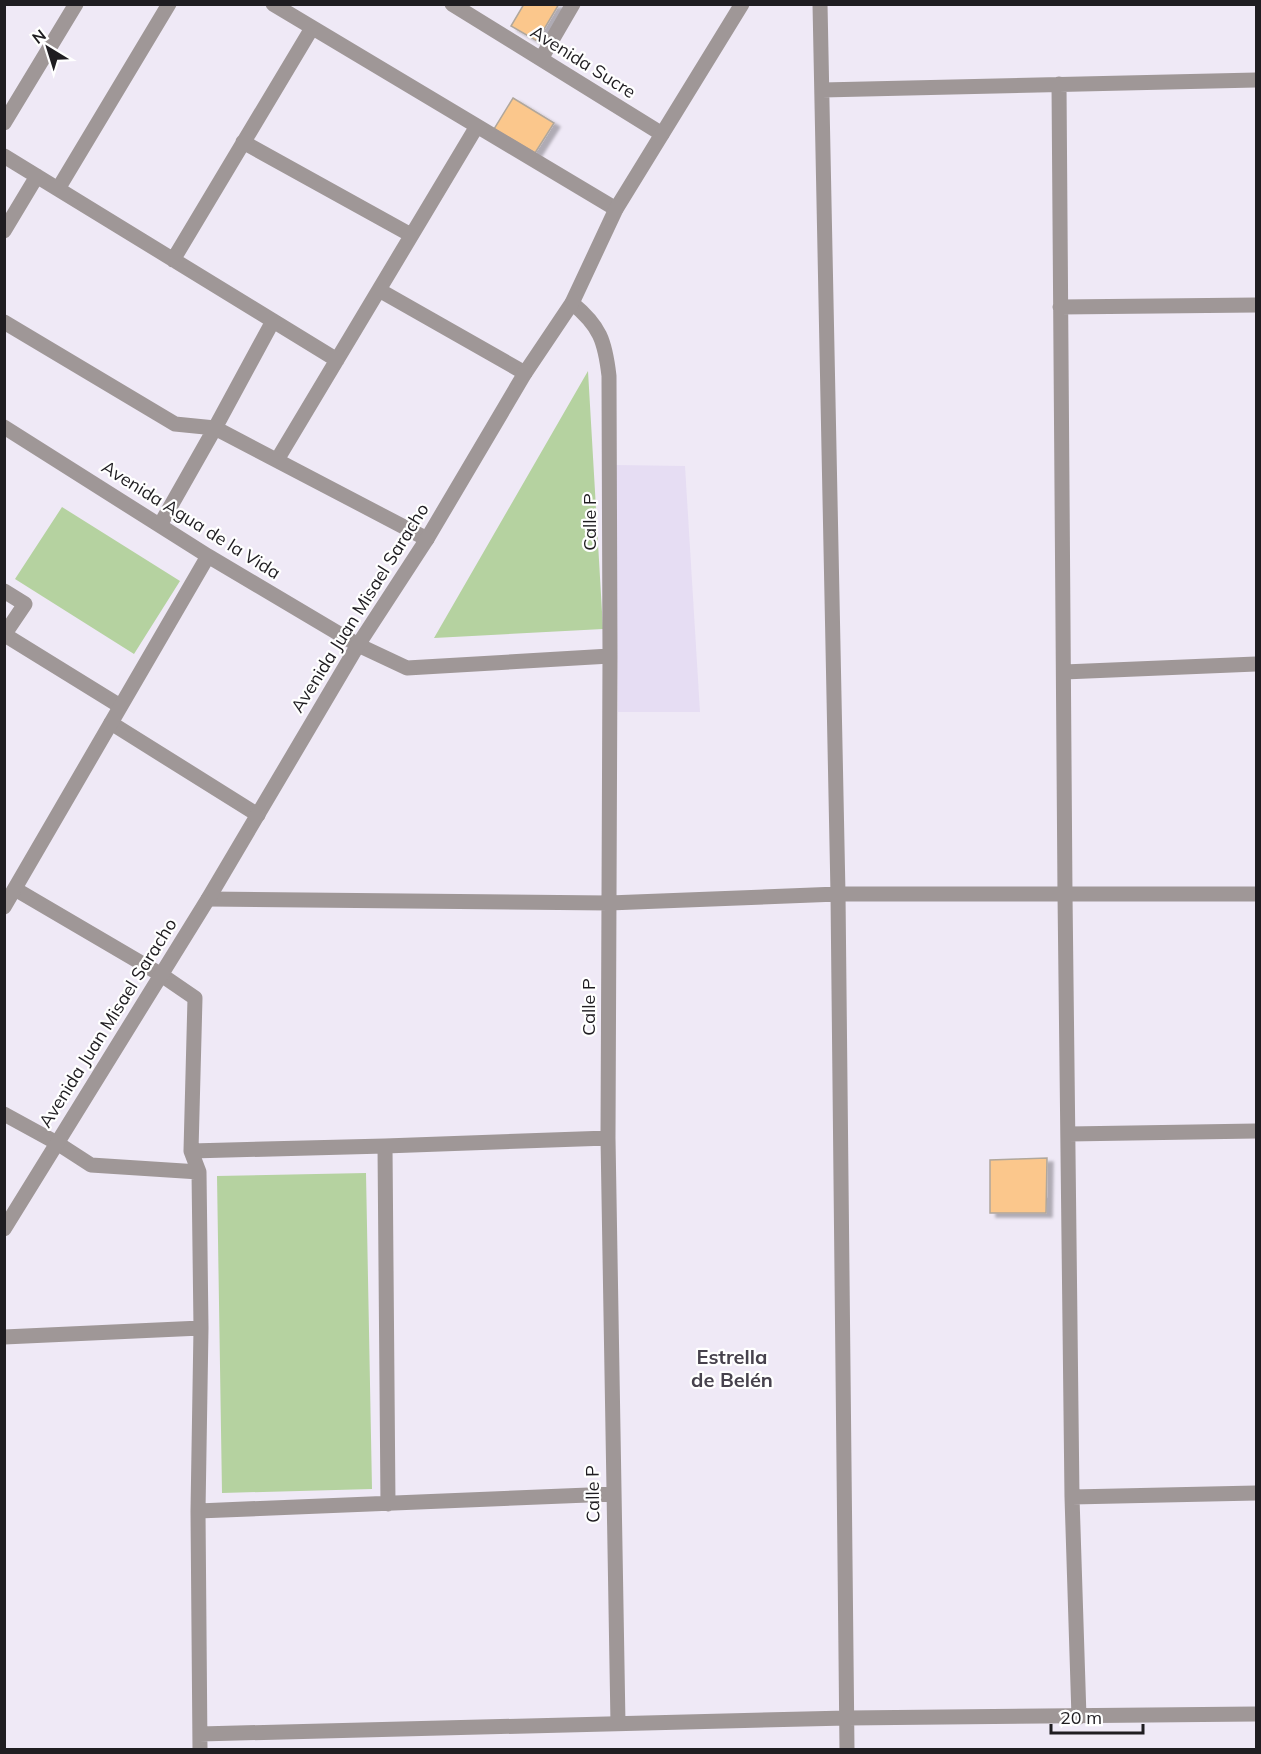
<svg xmlns="http://www.w3.org/2000/svg" width="1261" height="1754" font-family="Mulish,sans-serif">
	<style>
		.education { fill: #e6ddf3 }
		.green { fill: #b5d2a0 }
		.building { fill: #fbc78c; stroke: #b0a79c; stroke-width: 1.5; filter: url(#shadow) }
		.lines { fill: none; stroke-linecap: round; stroke-linejoin: round }
		.service { stroke: #9f9797; stroke-width: 15 }
		.minor { stroke: #9f9797; stroke-width: 15 }
		.tertiary { stroke: #9f9797; stroke-width: 15 }
		.labels { text-anchor: middle; stroke-width: 4.5; stroke-linejoin: round; paint-order: stroke }
		.street-label { font-size: 18px; fill: #1f1d21; stroke: #fff }
		.neighbourhood-label { font-size: 20px; font-weight: bold; fill: #47424d; stroke: #fff }
	</style>
	<defs>
		<filter id="shadow"><feDropShadow dx="6" dy="4" stdDeviation="1.5" flood-color="#0004"/></filter>
	</defs>
	<rect width="100%" height="100%" fill="#efe9f6"/>
	<path class="education" d="M 616,465 L 685,466 L 700,712 L 618,712 Z"/>
	<path class="green" d="M 588,371 L 603,629 L 434,638 Z
		M 62,507 L 180,581 L 134,654 L 15,579 Z
		M 366,1173 L 372,1489 L 222,1493 L 217,1176 Z"/>
	<path class="building" d="M 524,4 L 559,4 L 537,41 L 511,26 Z
		M 513,98 L 554,123 L 535,153 L 494,129 Z
		M 1047,1158 L 1046,1213 L 990,1213 L 990,1160 Z"/>
	<g class="lines">
		<path class="service" d="M 5,635 L 120,706
			M 111,723 L 258,815
			M 15,889 L 160,974"/>
		<path class="minor" d="M 273,4 L 616,209
			M 452,4 L 662,134
			M 820,4 L 838,894 L 847,1750
			M 541,59 L 573,4
			M 1059,84 L 1065,894 L 1072,1497 L 1079,1717
			M 822,90 L 1256,80
			M 4,123 L 76,4
			M 243,142 L 411,235
			M 4,156 L 337,360
			M 58,189 L 169,4
			M 4,231 L 37,176
			M 173,260 L 312,28
			M 379,290 L 525,373
			M 572,303 C 600,326 605,341 609,376 L 610,656 L 608,1138 L 618,1724
			M 1060,307 L 1256,305
			M 4,322 L 175,424 L 215,428 L 427,539
			M 4,427 L 208,556 L 358,645 L 407,668 L 610,656
			M 277,460 L 477,126
			M 160,525 L 215,428 L 273,321
			M 4,591 L 25,604 L 4,635
			M 1064,672 L 1256,664
			M 208,899 L 609,903 L 838,894 L 1256,894
			M 4,907 L 208,556
			M 160,974 L 195,998 L 191,1151 L 199,1172 L 201,1328 L 198,1511 L 200,1750
			M 4,1114 L 57,1143 L 91,1165 L 199,1172
			M 1069,1134 L 1256,1131
			M 385,1146 L 388,1504
			M 191,1151 L 385,1146 L 608,1138
			M 4,1337 L 201,1328
			M 1072,1497 L 1256,1493
			M 198,1511 L 613,1494
			M 200,1734 L 847,1718 L 1256,1714"/>
		<path class="tertiary" d="M 4,1229 L 208,899 L 358,645 L 427,539 L 525,373 L 572,303 L 616,209 L 742,4"/>
	</g>
	<g class="labels">
		<g class="street-label">
			<text transform="translate(583 62) rotate(32)" y="6">Avenida Sucre</text>
			<text transform="translate(191 520) rotate(32)" y="6">Avenida Agua de la Vida</text>
			<text transform="translate(590 522) rotate(-90)" y="6">Calle P</text>
			<text transform="translate(360 608) rotate(-58)" y="6">Avenida Juan Misael Saracho</text>
			<text transform="translate(589 1007) rotate(-90)" y="6">Calle P</text>
			<text transform="translate(108 1023) rotate(-58)" y="6">Avenida Juan Misael Saracho</text>
			<text transform="translate(593 1494) rotate(-91)" y="6">Calle P</text>
		</g>
		<g class="neighbourhood-label">
			<text x="732" y="1364">Estrella<tspan x="732" dy="23">de Belén</tspan></text>
		</g>
	</g>
	<rect width="1261" height="1754" fill="none" stroke="#1f1d21" stroke-width="12"/>
	<g transform="translate(48 48) rotate(322)" stroke="#ffffff" stroke-width="4.5" paint-order="stroke">
	<path d="M0-4.5L10 22L0 15L-10 22Z" fill="#1f1d21"/>
	<text y="-9" font-size="16" font-weight="bold" text-anchor="middle" fill="#1f1d21">N</text>
	</g>
	<path d="M1051 1724v9h92v-9" fill="none" stroke="#1f1d21" stroke-width="3"/>
	<text x="1060" y="1724" font-size="18" fill="#1f1d21" stroke="#ffffff" stroke-width="4.5" paint-order="stroke">20 m</text>
</svg>
